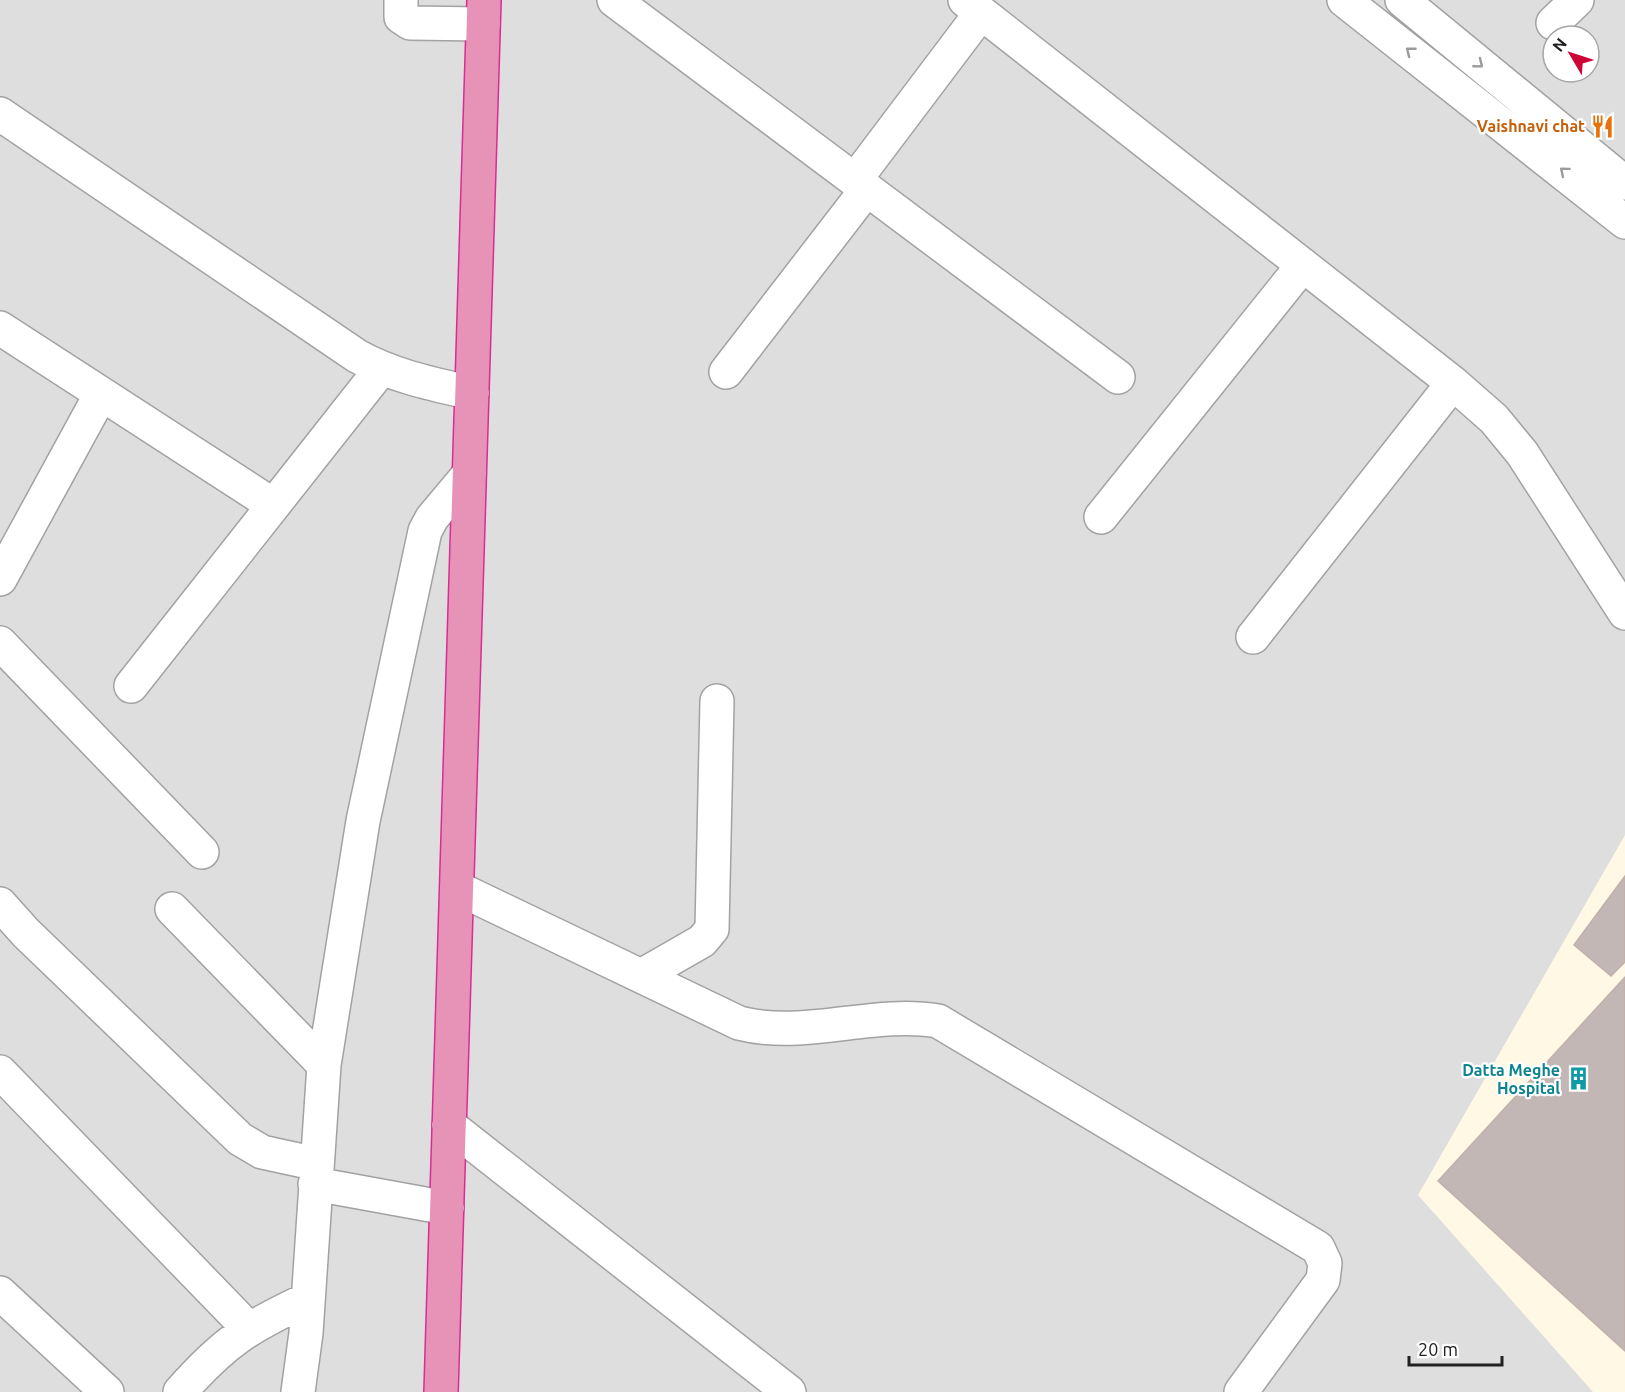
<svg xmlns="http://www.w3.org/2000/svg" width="1625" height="1392" font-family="Ubuntu,sans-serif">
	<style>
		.residential { fill: #dfdedf; fill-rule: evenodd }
		.education { fill: #fef8e4 }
		.building { fill: #c2b7b5; stroke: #c3afab; stroke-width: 1.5 }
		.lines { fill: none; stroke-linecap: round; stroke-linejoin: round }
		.minor-casing { stroke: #a2a2a2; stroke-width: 36 }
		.highway-casing { stroke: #d82d92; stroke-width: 36 }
		.minor { stroke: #fff; stroke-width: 33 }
		.highway { stroke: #e693b7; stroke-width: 33 }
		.oneway { stroke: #9b9b9b }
		.labels { text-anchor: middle; stroke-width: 4.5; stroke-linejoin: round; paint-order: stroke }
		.food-label { font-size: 16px; font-weight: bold; fill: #c56008; stroke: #fff; text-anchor: end }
		.culture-label { font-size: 16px; font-weight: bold; fill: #0d838f; stroke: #fff; text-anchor: end }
	</style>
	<rect width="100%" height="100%" fill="#f1ece8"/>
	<path class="residential" d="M 0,0 L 1625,0 L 1625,1392 L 0,1392 ZM 1553,36 L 1589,36 L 1589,72 L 1553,72 Z"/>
	<path class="education" d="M 1625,835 L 1625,1392 L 1593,1392 L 1418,1195 Z"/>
	<path class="building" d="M 1625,876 L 1625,962 L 1611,976 L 1574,945 Z
		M 1625,977 L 1625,1351 L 1438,1181 Z"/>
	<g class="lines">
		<defs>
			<path id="minor" d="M 401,0 L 401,17 L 410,23 L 483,24
				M 614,0 L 1118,377
				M 965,0 L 1453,383 L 1494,419 L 1522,453 L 1625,613
				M 1344,0 L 1625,222
				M 1402,0 L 1625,183
				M 1553,23 L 1577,0
				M 0,114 L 357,356 C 393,376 432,384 472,393
				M 855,180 L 981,13
				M 0,328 L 273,505
				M 726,372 L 867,189
				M 1101,517 L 1303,265
				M 0,579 L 101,394
				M 1253,637 L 1453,383
				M 0,643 L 202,852
				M 131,686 L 381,369
				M 457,888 L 739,1023 C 805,1040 872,1010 938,1021 L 1318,1248 L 1325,1263 L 1323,1280 L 1241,1392
				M 0,904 L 26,933 L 240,1139 L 262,1152 L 317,1164
				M 172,909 L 324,1065
				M 641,976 L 702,941 L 712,929 L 717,701
				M 0,1072 L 248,1328
				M 449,1125 L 789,1392
				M 315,1184 L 447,1208
				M 0,1293 L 107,1392
				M 180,1392 C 224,1342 248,1327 308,1299
				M 298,1392 L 306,1333 L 324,1065 L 363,821 L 425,531 L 432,518 L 469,474"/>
			<path id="highway" d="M 441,1392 L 484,0"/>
		</defs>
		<use href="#minor" class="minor-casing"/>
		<use href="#highway" class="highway-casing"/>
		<use href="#minor" class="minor"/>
		<use href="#highway" class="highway"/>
	</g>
	<defs><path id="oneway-chevron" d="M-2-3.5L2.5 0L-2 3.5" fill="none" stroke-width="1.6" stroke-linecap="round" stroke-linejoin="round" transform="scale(1.5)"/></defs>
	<g class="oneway">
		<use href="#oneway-chevron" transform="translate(1410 51) rotate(-142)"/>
		<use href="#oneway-chevron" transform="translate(1479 64) rotate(39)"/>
		<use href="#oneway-chevron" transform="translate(1564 171) rotate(-140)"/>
	</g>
	<defs>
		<symbol id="restaurant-bare" viewBox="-9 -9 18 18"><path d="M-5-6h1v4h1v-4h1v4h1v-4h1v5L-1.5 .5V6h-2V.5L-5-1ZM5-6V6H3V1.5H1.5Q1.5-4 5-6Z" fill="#e8710a" stroke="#fff" stroke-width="2.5" paint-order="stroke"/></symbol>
		<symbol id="building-bare" viewBox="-9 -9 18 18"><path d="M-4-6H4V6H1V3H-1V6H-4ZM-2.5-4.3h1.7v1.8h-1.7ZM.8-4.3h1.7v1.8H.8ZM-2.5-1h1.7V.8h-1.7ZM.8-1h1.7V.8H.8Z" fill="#0f9aa8" stroke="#fff" stroke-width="2.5" paint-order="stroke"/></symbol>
	</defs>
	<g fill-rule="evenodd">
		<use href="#restaurant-bare" x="1586" y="110" width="33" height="33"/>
		<use href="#building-bare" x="1562" y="1062" width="33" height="33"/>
	</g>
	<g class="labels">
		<g class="food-label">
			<text x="1585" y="132">Vaishnavi chat</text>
		</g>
		<g class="culture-label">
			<text x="1560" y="1076">Datta Meghe<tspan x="1560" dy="18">Hospital</tspan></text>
		</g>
	</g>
	<g transform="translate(1571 54) rotate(309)"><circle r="28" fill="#ffffff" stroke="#a6a6a6" stroke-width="1.5"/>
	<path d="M0-4.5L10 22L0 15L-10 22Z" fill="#ce0537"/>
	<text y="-9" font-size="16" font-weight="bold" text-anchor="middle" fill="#212121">N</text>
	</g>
	<path d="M1409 1356v9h93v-9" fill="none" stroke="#212121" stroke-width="3"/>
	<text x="1418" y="1356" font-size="18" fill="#212121" stroke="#ffffff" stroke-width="4.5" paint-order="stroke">20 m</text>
</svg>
